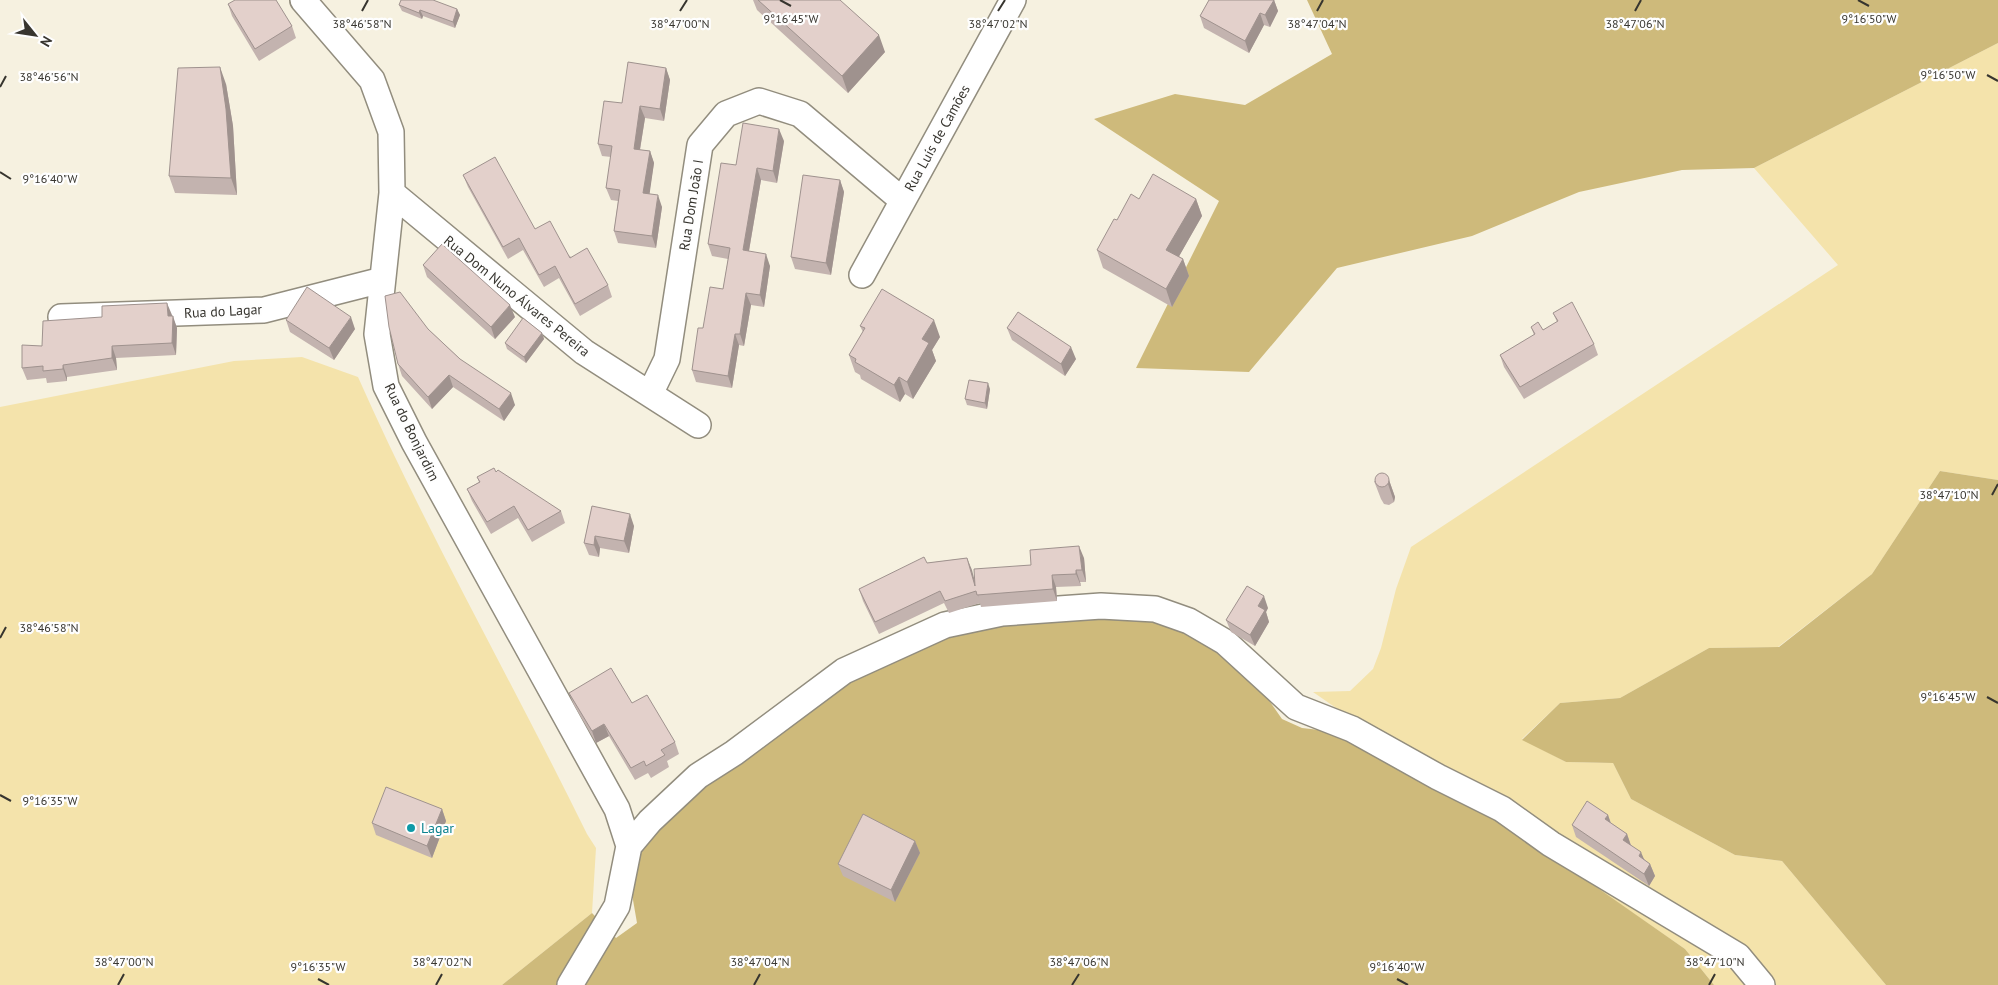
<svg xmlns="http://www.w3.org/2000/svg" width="1998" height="985" font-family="'PT Sans',sans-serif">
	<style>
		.green { fill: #f4e3ab }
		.forest { fill: #ceba7b }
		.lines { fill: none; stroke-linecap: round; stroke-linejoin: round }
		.street-casing { stroke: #928d7e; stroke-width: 28 }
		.street { stroke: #fff; stroke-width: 25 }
		.wall { fill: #c3b3af }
		.shaded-wall { fill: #9f928e }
		.building { fill: #e3d0cb; stroke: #9f928e }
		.ticks { fill: none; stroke: #37352f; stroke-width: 2 }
		.culture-dot { fill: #0f9aa8; stroke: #fefefe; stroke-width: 2 }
		.labels { text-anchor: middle; stroke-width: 4.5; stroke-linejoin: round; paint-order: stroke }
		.street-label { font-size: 14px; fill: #37352f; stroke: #fefefe }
		.culture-label { font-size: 14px; fill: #0d838f; stroke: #fefefe; text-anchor: start }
		.ticks-label { font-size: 12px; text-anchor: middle; fill: #37352f; stroke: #fefefe; stroke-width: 4.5; stroke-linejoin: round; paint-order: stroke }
	</style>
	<rect width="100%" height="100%" fill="#f6f1e0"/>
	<path class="green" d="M 1998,43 L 1998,480 L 1940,471 L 1872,574 L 1778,647 L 1709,648 L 1620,698 L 1560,703 L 1522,739 L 1566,762 L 1613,763 L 1631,799 L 1735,855 L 1782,861 L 1886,985 L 1714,985 L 1685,949 L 1313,692 L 1350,691 L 1373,669 L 1381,648 L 1396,589 L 1411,547 L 1838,265 L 1754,168 Z
		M 302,357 L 358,377 C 427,533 512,681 587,834 L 596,848 L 592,913 L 502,985 L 0,985 L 0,407 L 234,361 Z"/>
	<path class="forest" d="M 1307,0 L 1998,0 L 1998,43 L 1754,168 L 1682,170 L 1579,192 L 1472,236 L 1337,268 L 1249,372 L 1136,368 L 1219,201 L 1094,119 L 1175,94 L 1245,105 L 1332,54 Z
		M 1940,471 L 1998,480 L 1998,985 L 1886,985 L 1782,861 L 1735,855 L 1631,799 L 1613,763 L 1566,762 L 1522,740 L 1560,703 L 1620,698 L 1709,648 L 1779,647 L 1872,574 Z
		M 1116,612 L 1160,619 L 1217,652 L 1257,683 L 1282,719 L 1302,728 L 1337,732 L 1483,808 L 1685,949 L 1714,985 L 502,985 L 592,913 L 616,938 L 637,923 L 633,900 L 632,856 L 704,780 L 810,708 L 890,657 L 934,639 L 962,634 L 1029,618 Z"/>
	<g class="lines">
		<defs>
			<path id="street" d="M 303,0 L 372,80 L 391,132 L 392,193 L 377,334 L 386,386 L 414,442 L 617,809 L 629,846
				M 392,193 L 584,352 L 698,425
				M 862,275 L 1013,0
				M 61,317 L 264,310 L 382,280
				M 650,394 L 667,359 L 700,145 L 726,114 L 759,101 L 800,114 L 902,200
				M 570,985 L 617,906 L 629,846 L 650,821 L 698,776 L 734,753 L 844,671 L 945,625 L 1002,613 L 1101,606 L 1155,609 L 1189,621 L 1225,642 L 1296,707 L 1352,729 L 1438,777 L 1502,809 L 1551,844 L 1738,956 L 1762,985"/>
		</defs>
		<use href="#street" class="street-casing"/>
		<use href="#street" class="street"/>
	</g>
	<path class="wall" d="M 753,0 L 840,0 L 885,52 L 848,93 L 757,10 Z
		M 1209,0 L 1274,0 L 1278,11 L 1270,27 L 1264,25 L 1249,53 L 1204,28 L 1200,16 Z
		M 228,4 L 292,26 L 296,38 L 259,61 L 232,16 Z
		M 399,5 L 457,9 L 460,15 L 455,28 L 423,16 L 422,19 L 402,11 Z
		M 666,68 L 670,80 L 664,121 L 645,118 L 640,150 L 650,151 L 654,163 L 649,194 L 662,207 L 656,248 L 618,243 L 614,231 L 618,201 L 611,200 L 606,188 L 611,157 L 602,156 L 598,144 L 622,103 Z
		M 226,84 L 233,126 L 237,195 L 175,193 L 169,176 Z
		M 784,141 L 777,183 L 761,180 L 749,251 L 770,266 L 764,307 L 751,305 L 744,346 L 739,345 L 732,388 L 696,382 L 692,370 L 703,328 L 723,289 L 728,259 L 712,256 L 708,244 L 736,165 Z
		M 463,175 L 608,285 L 612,297 L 580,316 L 559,278 L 544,287 L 523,250 L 508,259 L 468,187 Z
		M 840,180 L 844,192 L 831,275 L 795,269 L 791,257 Z
		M 1139,199 L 1196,199 L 1202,216 L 1179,256 L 1183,259 L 1189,276 L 1172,307 L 1103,268 L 1097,250 L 1117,220 Z
		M 423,265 L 515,317 L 495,339 L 427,277 Z
		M 1553,313 L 1594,344 L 1598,355 L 1524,399 L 1504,367 L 1500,355 L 1534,335 L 1531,327 L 1543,330 L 1557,322 Z
		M 172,316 L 177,328 L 176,355 L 116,358 L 117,370 L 67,377 L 67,381 L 47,383 L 46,378 L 27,380 L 22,368 L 42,346 L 102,317 Z
		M 286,320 L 355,329 L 334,360 L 290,332 Z
		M 860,326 L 940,337 L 932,350 L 936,361 L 913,399 L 905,394 L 900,402 L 861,379 L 860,375 L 855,372 L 849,355 L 863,332 Z
		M 1007,328 L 1076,359 L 1065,376 L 1012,340 Z
		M 428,329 L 460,359 L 515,405 L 504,421 L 453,387 L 432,409 L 402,376 L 398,364 Z
		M 542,333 L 544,339 L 526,363 L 507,349 L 505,343 Z
		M 990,389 L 987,409 L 967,405 L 965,399 Z
		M 496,472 L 561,511 L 565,523 L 532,542 L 518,518 L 491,534 L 472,501 L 467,489 L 479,482 L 477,477 Z
		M 1389,480 L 1395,497 L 1394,502 L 1389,505 L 1384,504 L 1381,499 L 1374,481 Z
		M 592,506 L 634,526 L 629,553 L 600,548 L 599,557 L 589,555 L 584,543 Z
		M 967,558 L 974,580 L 1031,565 L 1084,558 L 1086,582 L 1080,582 L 1081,586 L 1056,587 L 1057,601 L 981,607 L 980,603 L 949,613 L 944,603 L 879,634 L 863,601 L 859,589 L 927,563 Z
		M 1268,608 L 1266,612 L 1269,622 L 1255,646 L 1231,632 L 1226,620 Z
		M 569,693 L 632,703 L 675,742 L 679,754 L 667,761 L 669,767 L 651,778 L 648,773 L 635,780 L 609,736 L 596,743 L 574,705 Z
		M 442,809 L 446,821 L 432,858 L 376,835 L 372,823 Z
		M 1608,815 L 1611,823 L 1627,834 L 1631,845 L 1644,859 L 1650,864 L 1655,876 L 1649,886 L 1576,837 L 1572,825 Z
		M 915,841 L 920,853 L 895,902 L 843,876 L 838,864 Z"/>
	<path class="shaded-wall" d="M 1274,0 L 1278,11 L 1270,27 L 1265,15 Z
		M 457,9 L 460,15 L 455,28 L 453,22 Z
		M 420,10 L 423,16 L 422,19 L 419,13 Z
		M 1260,13 L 1264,25 L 1249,53 L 1245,41 Z
		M 879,35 L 885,52 L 848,93 L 842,76 Z
		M 220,67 L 226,84 L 233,126 L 237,195 L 231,178 Z
		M 666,68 L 670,80 L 664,121 L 660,109 Z
		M 640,106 L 645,118 L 638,161 L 634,149 Z
		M 779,129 L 784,141 L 777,183 L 773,171 Z
		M 650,151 L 654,163 L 648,205 L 643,193 Z
		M 757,168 L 761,180 L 747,262 L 743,250 Z
		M 840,180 L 844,192 L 831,275 L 826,263 Z
		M 658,195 L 662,207 L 656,248 L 652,236 Z
		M 1196,199 L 1202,216 L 1173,267 L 1166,250 Z
		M 766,254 L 770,266 L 764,307 L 760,295 Z
		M 1183,259 L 1189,276 L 1172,307 L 1166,289 Z
		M 746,293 L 751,305 L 744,346 L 740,334 Z
		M 167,303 L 172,315 L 172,328 L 168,316 Z
		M 510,305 L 515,317 L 495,339 L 491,327 Z
		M 173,316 L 177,328 L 176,355 L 172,343 Z
		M 351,317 L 355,329 L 334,360 L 329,348 Z
		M 934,320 L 940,337 L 932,350 L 936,361 L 913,399 L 907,382 L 922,339 Z
		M 542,333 L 544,339 L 526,363 L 524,357 Z
		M 735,334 L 739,345 L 732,388 L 728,376 Z
		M 112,346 L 116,358 L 117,370 L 112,358 Z
		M 1071,347 L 1076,359 L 1065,376 L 1061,364 Z
		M 63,365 L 67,377 L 67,381 L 63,369 Z
		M 449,375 L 453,387 L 432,409 L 428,397 Z
		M 899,377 L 905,394 L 900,402 L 894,385 Z
		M 988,383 L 990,389 L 987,409 L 985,403 Z
		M 511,393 L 515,405 L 504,421 L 499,409 Z
		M 1389,480 L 1395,497 L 1394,502 L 1388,484 Z
		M 630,514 L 634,526 L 629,553 L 624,541 Z
		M 595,536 L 600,548 L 599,557 L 594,545 Z
		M 1079,546 L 1084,558 L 1086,582 L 1082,570 Z
		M 967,558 L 972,570 L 979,598 L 975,586 Z
		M 1076,570 L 1080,582 L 1081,586 L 1076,574 Z
		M 1052,575 L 1056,587 L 1057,601 L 1053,589 Z
		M 1264,596 L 1268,608 L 1266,612 L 1269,622 L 1255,646 L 1250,635 L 1258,606 Z
		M 604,724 L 609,736 L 596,743 L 592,731 Z
		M 442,809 L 446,821 L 432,858 L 427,846 Z
		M 1608,815 L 1612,827 L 1605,819 Z
		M 1627,834 L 1631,846 L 1623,840 Z
		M 915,841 L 920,853 L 895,902 L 891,890 Z
		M 1641,852 L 1646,864 L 1639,856 Z
		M 1650,864 L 1655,876 L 1649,886 L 1644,874 Z"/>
	<path class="building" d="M 235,0 L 276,0 L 292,26 L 255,49 L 228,4 Z
		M 401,0 L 433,0 L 457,9 L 453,22 L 420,10 L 419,13 L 399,5 Z
		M 758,0 L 840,0 L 879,35 L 842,76 Z
		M 1209,0 L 1274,0 L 1265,15 L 1260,13 L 1245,41 L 1200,16 Z
		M 628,62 L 666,68 L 660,109 L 640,106 L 634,149 L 650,151 L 643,193 L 658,195 L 652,236 L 614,231 L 620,190 L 606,188 L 612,146 L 598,144 L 604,101 L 622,103 Z
		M 220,67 L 226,109 L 231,178 L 169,176 L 178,68 Z
		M 743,123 L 779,129 L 773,171 L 757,168 L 743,250 L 766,254 L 760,295 L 746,293 L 740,334 L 735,334 L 728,376 L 692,370 L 698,328 L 703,328 L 710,287 L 723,289 L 730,248 L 708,244 L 721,163 L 736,165 Z
		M 495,157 L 535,229 L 550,221 L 570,258 L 587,248 L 608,285 L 575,304 L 555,266 L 539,275 L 519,238 L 503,247 L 463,175 Z
		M 1153,174 L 1196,199 L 1166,250 L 1183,259 L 1166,289 L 1097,250 L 1114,219 L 1117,220 L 1131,194 L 1139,199 Z
		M 803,175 L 840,180 L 826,263 L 791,257 Z
		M 442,244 L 510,305 L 491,327 L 423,265 Z
		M 307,287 L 351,317 L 329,348 L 286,320 Z
		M 882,289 L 934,320 L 922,339 L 929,343 L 907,382 L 899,377 L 894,385 L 855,362 L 856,359 L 849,355 L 865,328 L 860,326 Z
		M 400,292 L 428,329 L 460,359 L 511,393 L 499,409 L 449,375 L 428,397 L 398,364 L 389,327 L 385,296 Z
		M 1572,302 L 1594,344 L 1520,387 L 1500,355 L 1535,334 L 1531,327 L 1538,322 L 1543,330 L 1558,321 L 1553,313 Z
		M 167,303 L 168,316 L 173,316 L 172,343 L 112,346 L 112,358 L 63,365 L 63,369 L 43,371 L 43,366 L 22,368 L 22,345 L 42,346 L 43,321 L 102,317 L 102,306 Z
		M 1018,312 L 1071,347 L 1061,364 L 1007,328 Z
		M 523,318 L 542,333 L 524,357 L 505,343 Z
		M 969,380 L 988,383 L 985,403 L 965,399 Z
		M 494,468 L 496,472 L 498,470 L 561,511 L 528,530 L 514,506 L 487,522 L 467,489 L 480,482 L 477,477 Z
		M1375 480a7 7 0 1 1 14 0a7 7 0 1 1-14 0Z
		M 592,506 L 630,514 L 624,541 L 595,536 L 594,545 L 584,543 Z
		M 1079,546 L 1082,570 L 1076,570 L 1076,574 L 1052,575 L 1053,589 L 977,595 L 976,591 L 945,601 L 940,591 L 875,622 L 859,589 L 924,557 L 927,563 L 967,558 L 975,586 L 974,569 L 1031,565 L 1030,550 Z
		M 1247,586 L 1264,596 L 1258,606 L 1265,610 L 1250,635 L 1226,620 Z
		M 611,668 L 632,703 L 647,695 L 675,742 L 661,750 L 665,755 L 646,766 L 644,761 L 631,768 L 604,724 L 592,731 L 569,693 Z
		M 386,787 L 442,809 L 427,846 L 372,823 Z
		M 1587,801 L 1608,815 L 1605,819 L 1627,834 L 1623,840 L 1641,852 L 1639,856 L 1650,864 L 1644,874 L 1572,825 Z
		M 863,814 L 915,841 L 891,890 L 838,864 Z"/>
	<path class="ticks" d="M 780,0 L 791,6M 1858,0 L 1869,6M 362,11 L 368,0M 680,11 L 687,0M 998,11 L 1005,0M 1317,11 L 1323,0M 1635,11 L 1641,0M 1987,75 L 1998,81M 0,87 L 6,76M 0,172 L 11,179M 1992,495 L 1998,484M 0,638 L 6,627M 1987,697 L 1998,703M 0,795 L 11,801M 318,979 L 329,985M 1397,979 L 1408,985M 118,985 L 124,974M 436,985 L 442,974M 754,985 L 760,974M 1072,985 L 1079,974M 1709,985 L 1715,974"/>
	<circle class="culture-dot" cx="411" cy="828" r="5"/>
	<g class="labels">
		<g class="street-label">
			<text transform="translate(937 138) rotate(-61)" y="5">Rua Luís de Camões</text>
			<text transform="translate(691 205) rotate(-81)" y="5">Rua Dom João I</text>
			<text transform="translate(517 296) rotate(39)" y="5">Rua Dom Nuno Álvares Pereira</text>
			<text transform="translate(223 311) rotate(-3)" y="5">Rua do Lagar</text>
			<text transform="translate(412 432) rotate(64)" y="5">Rua do Bonjardim</text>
		</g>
		<g class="culture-label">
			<text x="421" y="833">Lagar</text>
		</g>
	</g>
	<g class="ticks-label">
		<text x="791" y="23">9°16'45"W</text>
		<text x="1869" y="23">9°16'50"W</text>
		<text x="362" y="28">38°46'58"N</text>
		<text x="680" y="28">38°47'00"N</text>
		<text x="998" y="28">38°47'02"N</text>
		<text x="1317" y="28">38°47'04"N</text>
		<text x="1635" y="28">38°47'06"N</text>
		<text x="1948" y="79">9°16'50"W</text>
		<text x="49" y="81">38°46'56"N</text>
		<text x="50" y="183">9°16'40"W</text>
		<text x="1949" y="499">38°47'10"N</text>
		<text x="49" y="632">38°46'58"N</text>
		<text x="1948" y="701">9°16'45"W</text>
		<text x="50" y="805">9°16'35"W</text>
		<text x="124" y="966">38°47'00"N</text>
		<text x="442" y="966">38°47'02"N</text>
		<text x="760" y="966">38°47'04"N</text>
		<text x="1079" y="966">38°47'06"N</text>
		<text x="1715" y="966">38°47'10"N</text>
		<text x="318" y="971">9°16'35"W</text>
		<text x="1397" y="971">9°16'40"W</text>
	</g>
	<g transform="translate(35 35) rotate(120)" stroke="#fefefe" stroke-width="4" paint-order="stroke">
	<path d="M0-4L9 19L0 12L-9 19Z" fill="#37352f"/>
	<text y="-8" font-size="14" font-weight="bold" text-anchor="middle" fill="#37352f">N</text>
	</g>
</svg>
